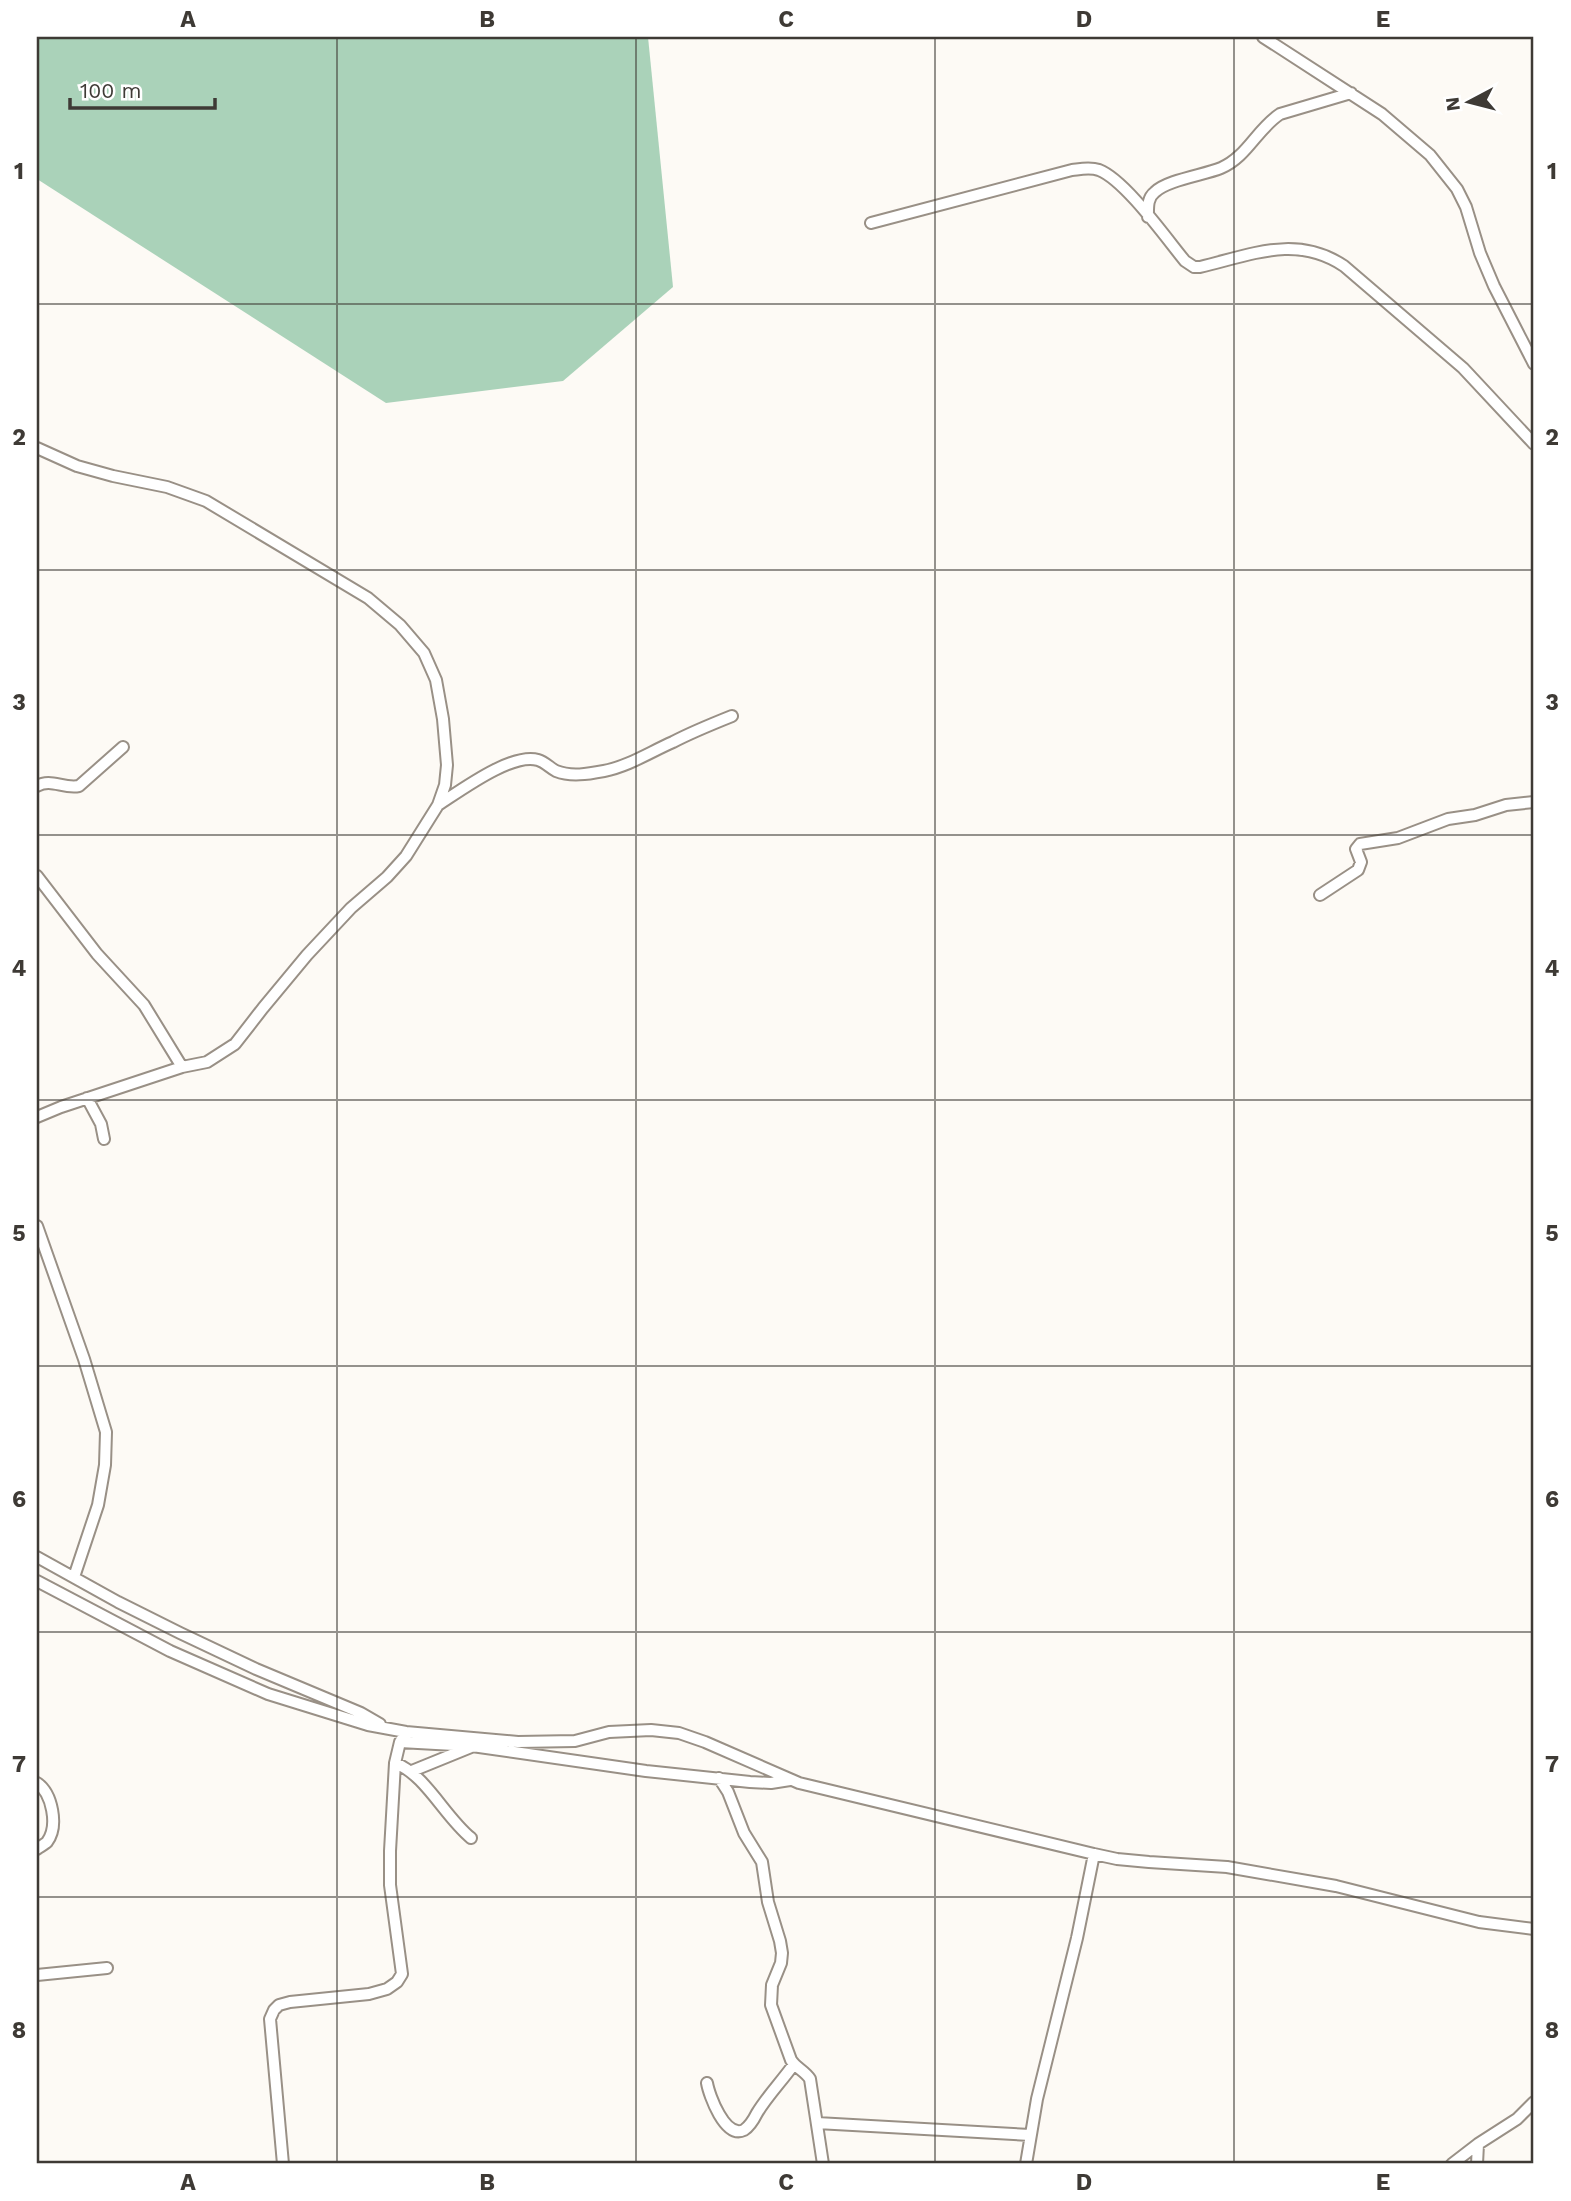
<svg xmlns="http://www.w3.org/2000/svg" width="1571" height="2201" font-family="'Work Sans',sans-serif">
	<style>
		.green { fill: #aad2b9 }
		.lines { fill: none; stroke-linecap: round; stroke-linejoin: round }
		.minor-casing { stroke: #999086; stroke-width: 14 }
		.minor { stroke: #fff; stroke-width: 10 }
		.grid { fill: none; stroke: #3e3a35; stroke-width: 2; stroke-opacity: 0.55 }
		.neatline { fill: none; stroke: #3e3a35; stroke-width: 2.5 }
		.grid-label { font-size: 23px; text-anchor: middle; font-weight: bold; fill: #3e3a35 }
	</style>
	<rect width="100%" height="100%" fill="#fdfaf5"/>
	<path class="green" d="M 37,37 L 648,37 L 673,287 L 563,381 L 386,403 L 37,179 Z"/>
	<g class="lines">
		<defs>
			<path id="minor" d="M 1263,37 L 1382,114 L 1430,155 L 1457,189 L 1466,207 L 1480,253 L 1494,286 L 1534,364
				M 1148,217 C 1148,208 1147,198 1155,192 C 1167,180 1204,175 1221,168 C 1247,157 1257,129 1280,114 L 1351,93
				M 871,223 L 1072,170 C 1081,169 1090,167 1099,170 C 1125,180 1166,238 1185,261 L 1194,267 L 1200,267 C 1251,255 1296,234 1344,266 L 1463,368 L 1534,444
				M 37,448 L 77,466 L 113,476 L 167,487 L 206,501 L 368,598 L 400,625 L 424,653 L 436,680 L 443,719 L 447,765 L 445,785 L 438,805 L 406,856 L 387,877 L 351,908 L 307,955 L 263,1008 L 235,1044 L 207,1062 L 182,1067 L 61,1107 L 37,1117
				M 37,786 C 51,778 63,789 79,786 L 123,747
				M 438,805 C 460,791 512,752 538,760 C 545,762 550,768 556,771 C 571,777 588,774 604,771 C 629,766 650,752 673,742 C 692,732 712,724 732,716
				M 37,876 L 97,954 L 144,1005 L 182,1067
				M 1320,895 L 1358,870 L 1361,862 L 1356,849 L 1360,844 L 1398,838 L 1448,819 L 1475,815 L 1506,805 L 1534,802
				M 87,1098 L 101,1124 L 104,1139
				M 37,1226 L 84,1359 L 106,1432 L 105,1465 L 98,1505 L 74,1577
				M 37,1557 L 118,1602 L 180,1633 L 256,1669 L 361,1713 L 380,1724
				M 37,1581 L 170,1651 L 268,1694 L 368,1725 L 406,1732 L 518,1742 L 575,1741 L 609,1732 L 651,1730 L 679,1733 L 705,1742 L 799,1783 L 1094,1854 L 1117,1859 L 1149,1862 L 1227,1867 L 1336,1886 L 1479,1922 L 1534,1929
				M 400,1742 L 472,1746 L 646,1771 L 750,1782 L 771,1783 L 790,1780
				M 395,1763 C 426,1775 444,1816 471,1838
				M 412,1771 L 471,1747
				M 719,1778 L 728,1792 L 744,1833 L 762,1862 L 768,1902 L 780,1941 L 782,1953 L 781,1963 L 772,1985 L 771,2005 L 791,2060 C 796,2068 805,2071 810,2079 L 823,2164
				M 37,1783 C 52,1793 59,1826 47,1842 C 45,1844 38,1848 37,1849
				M 37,1975 L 107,1968
				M 707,2083 C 709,2095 725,2139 744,2130 C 750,2126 754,2119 757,2113 C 768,2095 782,2081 794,2064
				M 817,2123 L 1030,2135
				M 283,2164 L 270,2019 L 274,2010 L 279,2005 L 290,2002 L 369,1994 L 387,1989 L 397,1982 L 402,1974 L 390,1885 L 390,1851 L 395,1763 L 400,1742 L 406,1732
				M 1026,2164 L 1037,2099 L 1077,1938 L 1094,1854
				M 1452,2164 L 1478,2144 L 1517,2119 L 1534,2102
				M 1477,2164 L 1478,2144"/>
		</defs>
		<use href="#minor" class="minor-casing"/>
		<use href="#minor" class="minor"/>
	</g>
	<path class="grid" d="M 337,37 L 337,2164M 636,37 L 636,2164M 935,37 L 935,2164M 1234,37 L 1234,2164M 37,304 L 1534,304M 37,570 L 1534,570M 37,835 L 1534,835M 37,1100 L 1534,1100M 37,1366 L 1534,1366M 37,1632 L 1534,1632M 37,1897 L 1534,1897"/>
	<rect width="1571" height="2201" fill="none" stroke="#ffffff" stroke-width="77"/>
	<g transform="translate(1469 102) rotate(263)" stroke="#ffffff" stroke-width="5" paint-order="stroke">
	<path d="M0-5L12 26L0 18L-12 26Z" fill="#3e3a35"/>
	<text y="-10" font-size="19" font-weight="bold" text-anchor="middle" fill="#3e3a35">N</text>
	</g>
	<path d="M70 98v10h145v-10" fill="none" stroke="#3e3a35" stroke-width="3.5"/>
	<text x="80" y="98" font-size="21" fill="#3e3a35" stroke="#ffffff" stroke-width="5" paint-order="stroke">100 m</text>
	<rect x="38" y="38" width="1494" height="2124" class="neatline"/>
	<g class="grid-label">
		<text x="188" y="27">A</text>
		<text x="487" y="27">B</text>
		<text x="786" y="27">C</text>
		<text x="1084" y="27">D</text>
		<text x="1383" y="27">E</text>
		<text x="19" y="179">1</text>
		<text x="1552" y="179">1</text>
		<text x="19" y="445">2</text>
		<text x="1552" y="445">2</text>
		<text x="19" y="710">3</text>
		<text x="1552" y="710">3</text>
		<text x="19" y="976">4</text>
		<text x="1552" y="976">4</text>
		<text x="19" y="1241">5</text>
		<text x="1552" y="1241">5</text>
		<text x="19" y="1507">6</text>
		<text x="1552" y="1507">6</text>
		<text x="19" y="1772">7</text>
		<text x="1552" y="1772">7</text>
		<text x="19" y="2038">8</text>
		<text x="1552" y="2038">8</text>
		<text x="188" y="2190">A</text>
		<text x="487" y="2190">B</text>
		<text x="786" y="2190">C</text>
		<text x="1084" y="2190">D</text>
		<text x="1383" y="2190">E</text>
	</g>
</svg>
